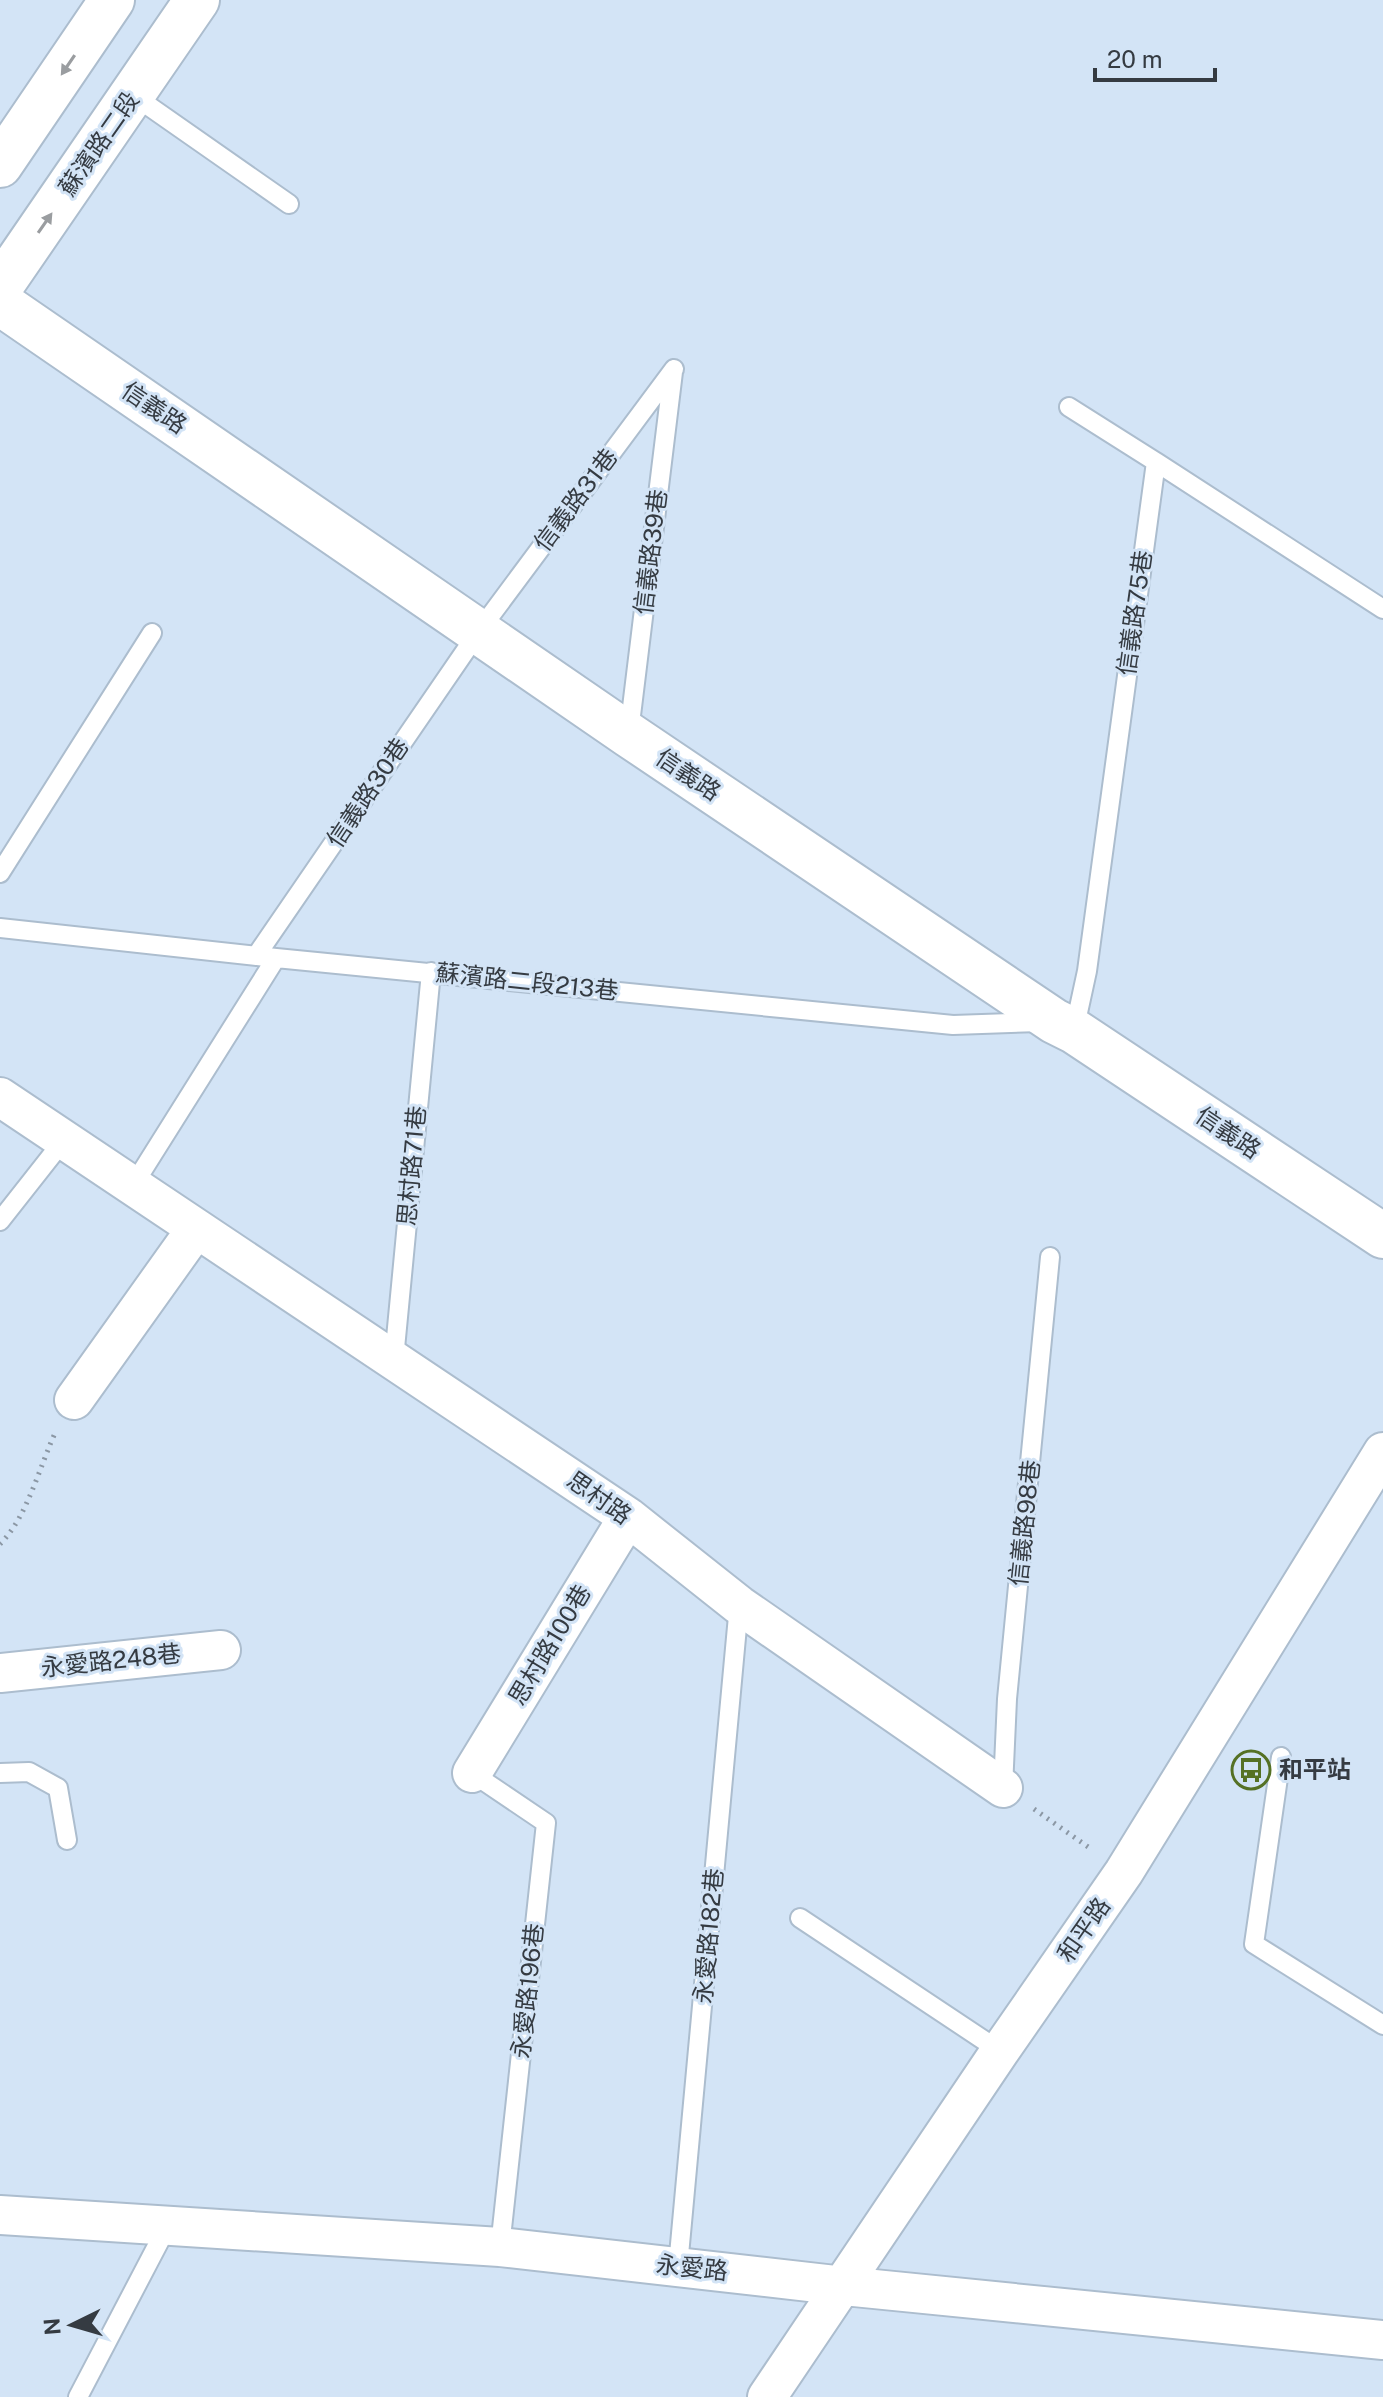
<svg xmlns="http://www.w3.org/2000/svg" width="1383" height="2397" font-family="'Public Sans','Noto Sans TC',sans-serif">
	<style>
		.lines { fill: none; stroke-linecap: round; stroke-linejoin: round }
		.lane-casing { stroke: #acbdce; stroke-width: 22 }
		.street-casing { stroke: #acbdce; stroke-width: 42 }
		.secondary-casing { stroke: #acbdce; stroke-width: 48 }
		.primary-casing { stroke: #acbdce; stroke-width: 48 }
		.path { stroke: #8b97a4; stroke-width: 5; stroke-dasharray: 2 6; stroke-linecap: butt }
		.lane { stroke: #fff; stroke-width: 18 }
		.street { stroke: #fff; stroke-width: 38 }
		.secondary { stroke: #fff; stroke-width: 44 }
		.primary { stroke: #fff; stroke-width: 44 }
		.oneway { fill: #9a9da0 }
		.labels { text-anchor: middle; stroke-width: 6; stroke-linejoin: round; paint-order: stroke }
		.street-label { font-size: 24px; fill: #353b42; stroke: #d3e4f6 }
		.poi-label { font-size: 24px; font-weight: bold; fill: #353b42; stroke: #d3e4f6; text-anchor: start }
	</style>
	<rect width="100%" height="100%" fill="#d3e4f6"/>
	<g class="lines">
		<defs>
			<path id="lane" d="M 133,95 L 289,204
				M 1069,407 L 1156,462
				M 629,732 L 673,372
				M 0,873 L 152,633
				M 0,928 L 276,958 L 953,1025 L 1040,1022
				M 256,956 L 479,631 L 674,369
				M 1074,1031 L 1087,971 L 1156,462 L 1383,609
				M 134,1184 L 276,958
				M 0,1221 L 63,1141
				M 394,1359 L 431,972
				M 1281,1757 L 1254,1944 L 1383,2025
				M 0,1773 L 29,1772 L 58,1788 L 67,1840
				M 472,1773 L 546,1823 L 500,2247
				M 1003,1788 L 1007,1699 L 1050,1257
				M 800,1918 L 1000,2051
				M 678,2266 L 739,1605
				M 78,2397 L 168,2225"/>
			<path id="street" d="M 0,1097 L 628,1517 L 739,1605 L 1003,1788
				M 74,1400 L 196,1229
				M 0,1673 L 221,1650
				M 472,1773 L 628,1517
				M 0,2215 L 500,2247 L 844,2286 L 1383,2340
				M 767,2397 L 1000,2051 L 1124,1872 L 1383,1452"/>
			<path id="secondary" d="M 0,303 L 629,735 L 1054,1021 L 1074,1031 L 1383,1236"/>
			<path id="primary" d="M 0,165 L 112,0
				M 0,287 L 197,0"/>
		</defs>
		<use href="#lane" class="lane-casing"/>
		<use href="#street" class="street-casing"/>
		<use href="#secondary" class="secondary-casing"/>
		<use href="#primary" class="primary-casing"/>
		<path class="path" d="M 0,1544 C 27,1518 40,1465 56,1431
			M 1034,1809 L 1091,1849"/>
		<use href="#lane" class="lane"/>
		<use href="#street" class="street"/>
		<use href="#secondary" class="secondary"/>
		<use href="#primary" class="primary"/>
	</g>
	<defs><path id="oneway-solid" d="M-6-.8H1V-3.2L6.5 0L1 3.2V.8H-6Z" transform="scale(2)"/></defs>
	<g class="oneway">
		<use href="#oneway-solid" transform="translate(68 65) rotate(124)"/>
		<use href="#oneway-solid" transform="translate(45 223) rotate(-55)"/>
	</g>
	<defs>
		<symbol id="bus-ring" viewBox="-11 -11 22 22"><circle r="9.5" fill="#d3e4f6" stroke="#557125" stroke-width="1.5"/><path d="M-5-6H5V4H4V6H2V4H-2V6H-4V4H-5ZM-3.5-4V0h7V-4ZM-3.5 1.2v1.5H-2V1.2ZM2 1.2v1.5H3.5V1.2Z" fill="#557125"/></symbol>
	</defs>
	<g fill-rule="evenodd">
		<use href="#bus-ring" x="1229" y="1748" width="44" height="44"/>
	</g>
	<g class="labels">
		<g class="street-label">
			<text transform="translate(99 144) rotate(-55)" y="8">蘇濱路二段</text>
			<text transform="translate(154 408) rotate(34)" y="8">信義路</text>
			<text transform="translate(576 500) rotate(-53)" y="8">信義路31巷</text>
			<text transform="translate(651 552) rotate(-83)" y="8">信義路39巷</text>
			<text transform="translate(1135 613) rotate(-82)" y="8">信義路75巷</text>
			<text transform="translate(688 775) rotate(34)" y="8">信義路</text>
			<text transform="translate(368 793) rotate(-56)" y="8">信義路30巷</text>
			<text transform="translate(527 982) rotate(6)" y="8">蘇濱路二段213巷</text>
			<text transform="translate(1228 1133) rotate(34)" y="8">信義路</text>
			<text transform="translate(412 1166) rotate(-85)" y="8">思村路71巷</text>
			<text transform="translate(599 1498) rotate(35)" y="8">思村路</text>
			<text transform="translate(1025 1523) rotate(-84)" y="8">信義路98巷</text>
			<text transform="translate(550 1645) rotate(-59)" y="8">思村路100巷</text>
			<text transform="translate(111 1661) rotate(-6)" y="8">永愛路248巷</text>
			<text transform="translate(1084 1930) rotate(-55)" y="8">和平路</text>
			<text transform="translate(709 1936) rotate(-85)" y="8">永愛路182巷</text>
			<text transform="translate(528 1991) rotate(-84)" y="8">永愛路196巷</text>
			<text transform="translate(692 2268) rotate(6)" y="8">永愛路</text>
		</g>
		<g class="poi-label">
			<text x="1279" y="1778">和平站</text>
		</g>
	</g>
	<g transform="translate(72 2325) rotate(265)" stroke="#d3e4f6" stroke-width="6" paint-order="stroke">
	<path d="M0-6L14 30L0 20L-14 30Z" fill="#353b42"/>
	<text y="-12" font-size="22" font-weight="bold" text-anchor="middle" fill="#353b42">N</text>
	</g>
	<path d="M1095 68v12h120v-12" fill="none" stroke="#353b42" stroke-width="4"/>
	<text x="1107" y="68" font-size="24" fill="#353b42" stroke="#d3e4f6" stroke-width="6" paint-order="stroke">20 m</text>
</svg>
